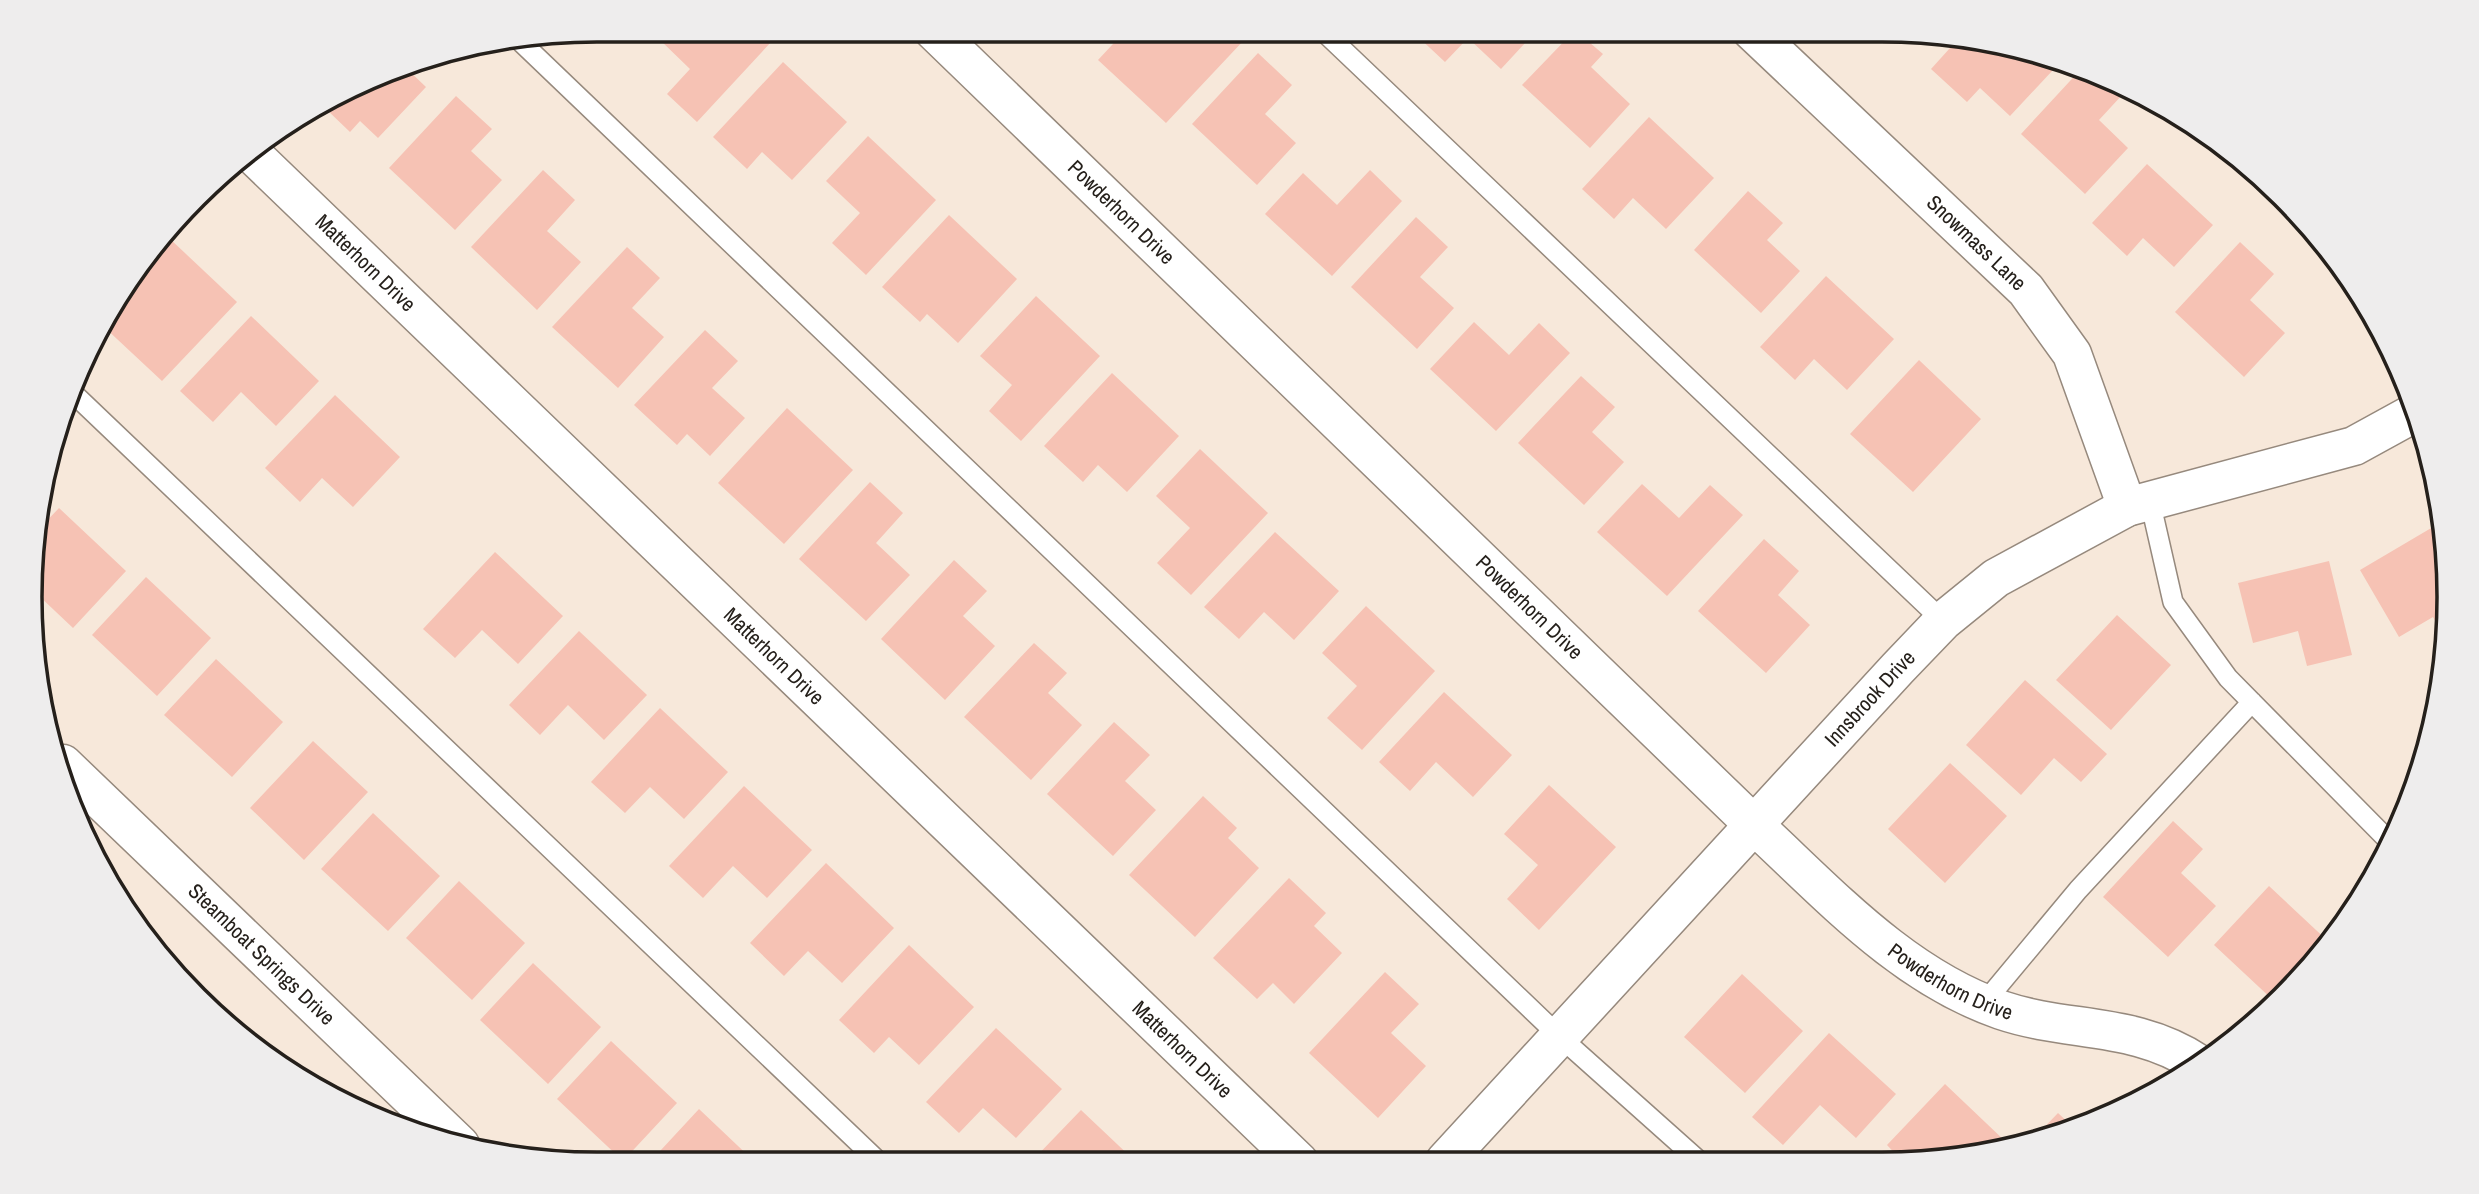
<svg xmlns="http://www.w3.org/2000/svg" width="2479" height="1194" font-family="'Archivo Narrow',sans-serif">
	<style>
		.building { fill: #f6c2b4 }
		.lines { fill: none; stroke-linecap: round; stroke-linejoin: round }
		.lane-casing { stroke: #96897d; stroke-width: 22 }
		.street-casing { stroke: #96897d; stroke-width: 41 }
		.lane { stroke: #fff; stroke-width: 19 }
		.street { stroke: #fff; stroke-width: 38 }
		.labels { text-anchor: middle; stroke-width: 5; stroke-linejoin: round; paint-order: stroke }
		.street-label { font-size: 21px; fill: #25201b; stroke: #fff }
		.rim { fill: none; stroke: #25201b; stroke-width: 3.5 }
	</style>
	<rect width="100%" height="100%" fill="#f7e8da"/>
	<path class="building" d="M 667,30 L 761,30 L 772,41 L 697,122 L 667,94 L 690,69 L 659,39 Z
		M 1126,30 L 1235,30 L 1245,39 L 1166,123 L 1098,60 Z
		M 1418,30 L 1537,30 L 1501,69 L 1468,38 L 1445,62 L 1415,34 Z
		M 1575,30 L 1603,54 L 1591,67 L 1630,104 L 1590,148 L 1522,85 Z
		M 1960,37 L 1993,41 L 2036,54 L 2053,70 L 2010,116 L 1980,88 L 1967,102 L 1931,69 Z
		M 1258,53 L 1292,85 L 1265,114 L 1296,143 L 1257,185 L 1192,124 Z
		M 783,62 L 847,122 L 792,180 L 762,152 L 747,169 L 713,137 Z
		M 404,66 L 426,87 L 378,138 L 360,121 L 350,132 L 325,108 Z
		M 2082,68 L 2102,75 L 2123,94 L 2099,120 L 2128,148 L 2085,194 L 2021,134 Z
		M 456,96 L 492,129 L 471,151 L 502,180 L 455,230 L 389,168 Z
		M 1649,117 L 1714,178 L 1666,229 L 1633,198 L 1614,219 L 1582,189 Z
		M 868,136 L 936,200 L 866,275 L 832,243 L 860,213 L 826,181 Z
		M 2147,164 L 2213,225 L 2174,267 L 2143,238 L 2127,256 L 2092,223 Z
		M 543,170 L 575,200 L 547,231 L 581,262 L 537,310 L 471,247 Z
		M 1370,170 L 1402,201 L 1332,276 L 1265,214 L 1303,173 L 1337,205 Z
		M 1748,191 L 1783,223 L 1767,240 L 1800,271 L 1761,313 L 1694,250 Z
		M 949,215 L 1017,279 L 958,343 L 927,314 L 920,322 L 882,287 Z
		M 1416,217 L 1448,247 L 1420,277 L 1454,308 L 1417,349 L 1351,287 Z
		M 169,238 L 237,302 L 162,381 L 102,325 L 106,313 L 130,279 Z
		M 2240,242 L 2274,274 L 2250,300 L 2285,333 L 2244,377 L 2175,312 Z
		M 627,247 L 660,278 L 632,308 L 664,337 L 618,388 L 552,327 Z
		M 1826,276 L 1894,339 L 1847,390 L 1814,359 L 1795,380 L 1760,347 Z
		M 1036,296 L 1100,356 L 1021,441 L 989,411 L 1012,385 L 980,356 Z
		M 251,316 L 319,381 L 276,426 L 241,392 L 213,422 L 180,391 Z
		M 1474,322 L 1509,355 L 1539,323 L 1570,353 L 1496,431 L 1430,369 Z
		M 705,330 L 738,361 L 712,388 L 745,418 L 710,456 L 687,434 L 677,445 L 634,405 Z
		M 1919,360 L 1981,419 L 1913,492 L 1850,434 Z
		M 1112,373 L 1179,436 L 1127,492 L 1098,465 L 1083,482 L 1044,446 Z
		M 1581,376 L 1615,407 L 1592,432 L 1624,462 L 1584,505 L 1518,443 Z
		M 335,395 L 400,457 L 353,507 L 322,478 L 300,502 L 265,468 Z
		M 787,408 L 853,470 L 784,544 L 718,483 Z
		M 1200,449 L 1268,513 L 1191,595 L 1157,563 L 1190,528 L 1156,496 Z
		M 870,482 L 903,513 L 876,543 L 910,575 L 866,621 L 799,559 Z
		M 1642,484 L 1679,518 L 1710,485 L 1743,515 L 1667,596 L 1597,532 Z
		M 59,508 L 126,571 L 73,628 L 37,594 L 39,529 Z
		M 2438,524 L 2443,533 L 2449,597 L 2445,639 L 2433,617 L 2399,637 L 2360,570 Z
		M 1275,532 L 1339,591 L 1294,640 L 1264,612 L 1239,639 L 1204,607 Z
		M 1764,539 L 1799,571 L 1778,595 L 1810,625 L 1766,673 L 1698,611 Z
		M 495,552 L 563,616 L 518,664 L 482,630 L 455,658 L 423,629 Z
		M 954,560 L 987,591 L 963,616 L 995,646 L 945,700 L 881,639 Z
		M 2329,561 L 2352,655 L 2307,666 L 2298,631 L 2253,643 L 2238,583 Z
		M 146,577 L 211,638 L 157,696 L 92,635 Z
		M 1366,606 L 1435,671 L 1362,750 L 1327,718 L 1357,686 L 1322,653 Z
		M 2117,615 L 2171,665 L 2111,730 L 2056,680 Z
		M 579,631 L 647,695 L 604,740 L 568,705 L 540,735 L 509,705 Z
		M 1034,643 L 1067,673 L 1048,693 L 1082,725 L 1031,780 L 964,717 Z
		M 216,659 L 283,722 L 232,777 L 164,715 Z
		M 2025,680 L 2107,754 L 2081,782 L 2054,758 L 2021,795 L 1966,745 Z
		M 1444,692 L 1512,755 L 1473,797 L 1436,762 L 1410,791 L 1379,762 Z
		M 660,708 L 728,772 L 684,819 L 650,787 L 625,813 L 591,782 Z
		M 1114,722 L 1150,755 L 1125,781 L 1156,810 L 1113,856 L 1047,794 Z
		M 313,741 L 368,792 L 304,860 L 250,808 Z
		M 1950,763 L 2007,816 L 1945,883 L 1888,829 Z
		M 1549,785 L 1616,847 L 1539,930 L 1507,899 L 1538,865 L 1504,834 Z
		M 744,786 L 812,850 L 767,898 L 733,866 L 703,898 L 669,866 Z
		M 1203,796 L 1237,828 L 1228,838 L 1259,868 L 1195,937 L 1129,875 Z
		M 373,813 L 440,876 L 388,931 L 321,869 Z
		M 2173,821 L 2203,849 L 2181,873 L 2216,906 L 2168,957 L 2103,897 Z
		M 826,863 L 894,928 L 842,983 L 808,951 L 784,976 L 750,943 Z
		M 1289,878 L 1326,913 L 1314,926 L 1342,953 L 1294,1004 L 1273,983 L 1257,999 L 1213,958 Z
		M 459,881 L 525,943 L 472,1000 L 406,938 Z
		M 2269,886 L 2331,944 L 2274,1001 L 2214,945 Z
		M 909,945 L 974,1007 L 919,1065 L 889,1037 L 874,1053 L 839,1020 Z
		M 533,963 L 601,1027 L 548,1084 L 480,1020 Z
		M 1385,972 L 1419,1004 L 1391,1033 L 1426,1066 L 1378,1118 L 1309,1053 Z
		M 1742,974 L 1803,1031 L 1745,1093 L 1684,1037 Z
		M 996,1028 L 1062,1089 L 1016,1138 L 983,1108 L 959,1133 L 926,1102 Z
		M 1829,1033 L 1896,1094 L 1856,1138 L 1820,1105 L 1783,1145 L 1752,1117 Z
		M 611,1041 L 677,1103 L 623,1161 L 557,1099 Z
		M 1945,1084 L 2006,1142 L 2000,1148 L 1956,1159 L 1901,1160 L 1887,1145 Z
		M 699,1109 L 757,1164 L 648,1164 Z
		M 1081,1110 L 1136,1162 L 1030,1163 Z
		M 2058,1113 L 2074,1128 L 2034,1138 Z"/>
	<g class="lines">
		<defs>
			<path id="lane" d="M 1322,30 L 1943,621
				M 521,42 L 1559,1036 L 1698,1160
				M 75,395 L 880,1163
				M 2150,501 L 2173,602 L 2228,678 L 2390,842
				M 1984,1003 L 2078,890 L 2252,702"/>
			<g id="street">
				<path id="s1" d="M 933,30 L 1753,824 C 1829,894 1901,975 2001,1010 C 2069,1033 2134,1021 2199,1064"/>
				<path id="s2" d="M 1751,30 L 2026,290 L 2072,354 L 2127,507"/>
				<path id="s3" d="M 248,150 L 1299,1162"/>
				<path id="s4" d="M 63,764 L 460,1145"/>
				<path id="s5" d="M 1445,1161 L 1898,668 L 1943,621 L 1996,578 L 2127,507 L 2354,446 L 2416,412"/>
			</g>
		</defs>
		<use href="#lane" class="lane-casing"/>
		<use href="#street" class="street-casing"/>
		<use href="#lane" class="lane"/>
		<use href="#street" class="street"/>
	</g>
	<g class="labels">
		<g class="street-label">
			<text dy="7" stroke="none"><textPath href="#s1" startOffset="262">Powderhorn Drive</textPath></text>
			<text dy="7" stroke="none"><textPath href="#s2" startOffset="310">Snowmass Lane</textPath></text>
			<text dy="7" stroke="none"><textPath href="#s3" startOffset="163">Matterhorn Drive</textPath></text>
			<text dy="7" stroke="none"><textPath href="#s1" startOffset="830">Powderhorn Drive</textPath></text>
			<text dy="7" stroke="none"><textPath href="#s3" startOffset="730">Matterhorn Drive</textPath></text>
			<text dy="7" stroke="none"><textPath href="#s5" startOffset="628">Innsbrook Drive</textPath></text>
			<text dy="7" stroke="none"><textPath href="#s4" startOffset="275">Steamboat Springs Drive</textPath></text>
			<text dy="7" stroke="none"><textPath href="#s1" startOffset="1396">Powderhorn Drive</textPath></text>
			<text dy="7" stroke="none"><textPath href="#s3" startOffset="1297">Matterhorn Drive</textPath></text>
		</g>
	</g>
	<path d="M0 0H2479V1194H0ZM597 42H1882A555 555 0 0 1 2437 597V597A555 555 0 0 1 1882 1152H597A555 555 0 0 1 42 597V597A555 555 0 0 1 597 42Z" fill="#eeeded" fill-rule="evenodd"/>
	<path class="rim" d="M597 42H1882A555 555 0 0 1 2437 597V597A555 555 0 0 1 1882 1152H597A555 555 0 0 1 42 597V597A555 555 0 0 1 597 42Z"/>
</svg>
